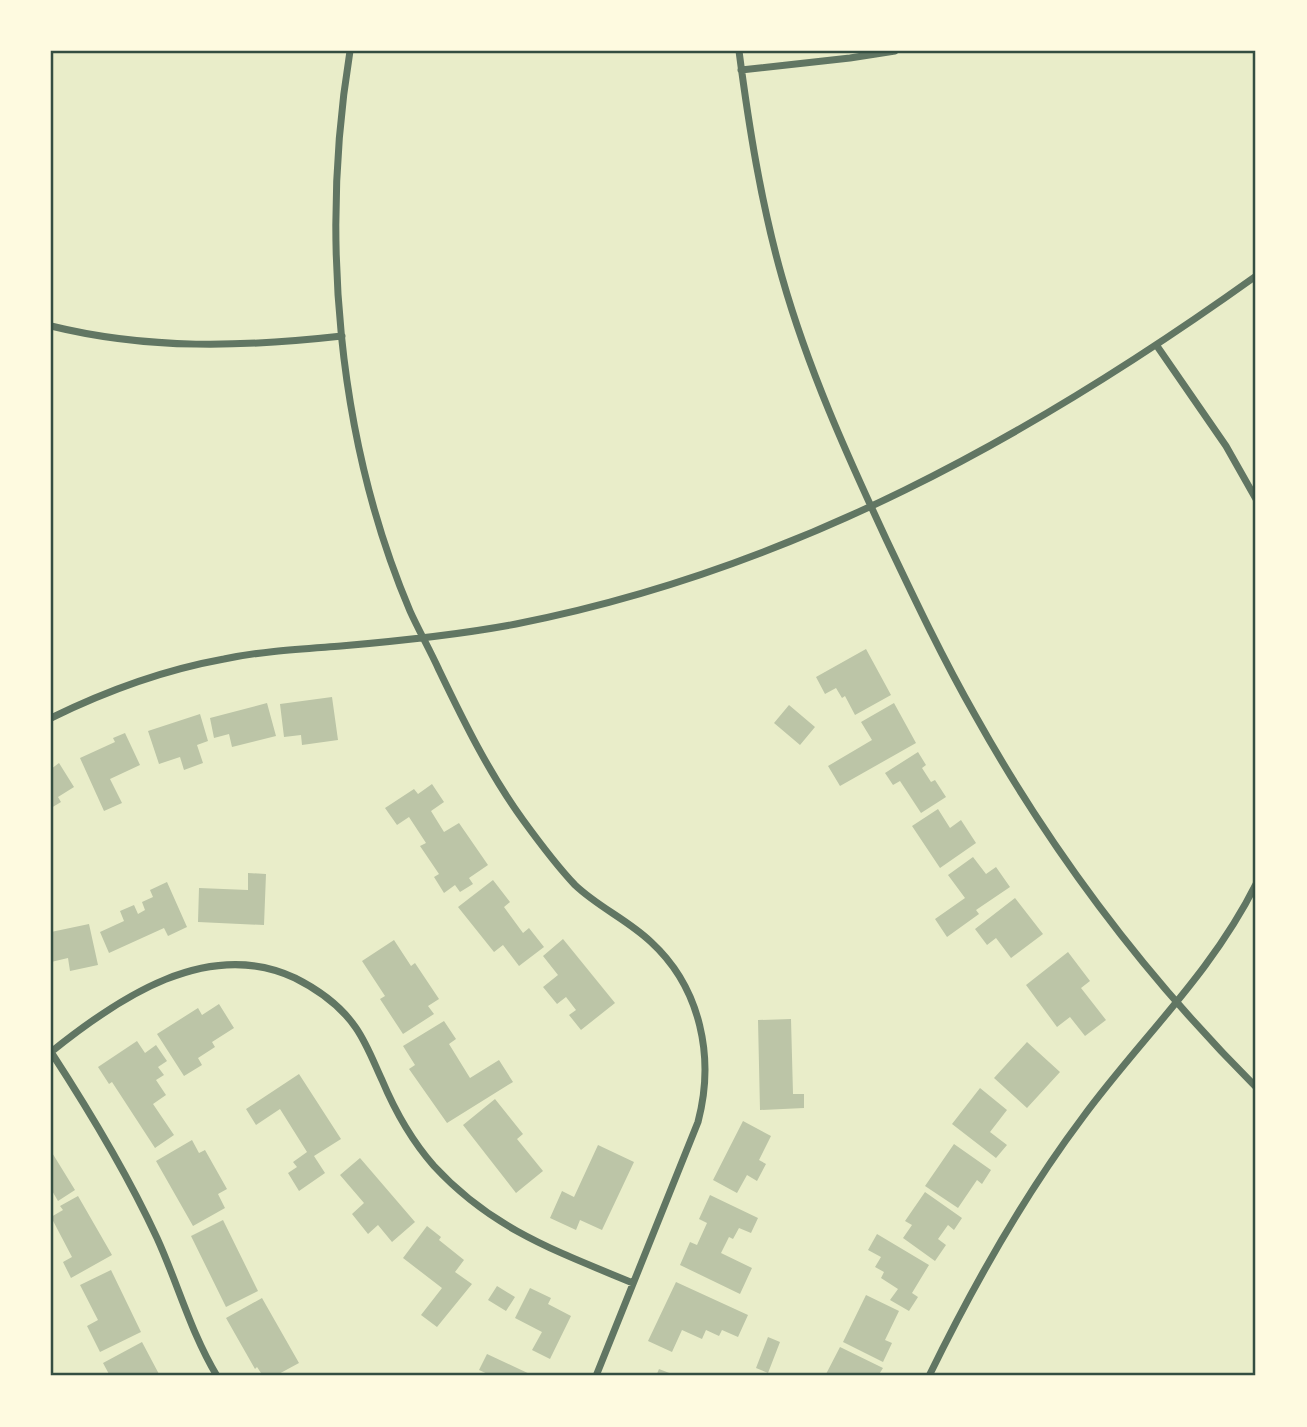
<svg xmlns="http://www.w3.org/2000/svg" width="1307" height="1427" font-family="Karla,sans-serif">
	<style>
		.building { fill: #bcc5a7 }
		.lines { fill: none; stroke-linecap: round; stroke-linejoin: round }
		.minor { stroke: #617663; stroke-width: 7 }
		.neatline { fill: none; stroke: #344e41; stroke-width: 2.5 }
	</style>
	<rect width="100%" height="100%" fill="#e9edc9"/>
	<path class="building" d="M 866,649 L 891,695 L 855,715 L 845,696 L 842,698 L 836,688 L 825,694 L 816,677 Z
		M 332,697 L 338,740 L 302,745 L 301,735 L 284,737 L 280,704 Z
		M 267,703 L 276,736 L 232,747 L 229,734 L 214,738 L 210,718 Z
		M 894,703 L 916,743 L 840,786 L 828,766 L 872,740 L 861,722 Z
		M 789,705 L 815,727 L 800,745 L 774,723 Z
		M 200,714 L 208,741 L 197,745 L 203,763 L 184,770 L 180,757 L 159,764 L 148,731 Z
		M 125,733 L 140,765 L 110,779 L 122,803 L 104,811 L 80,758 L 115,742 L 113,738 Z
		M 918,752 L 926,765 L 922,768 L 931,782 L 935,780 L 946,797 L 921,813 L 900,781 L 893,785 L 885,773 Z
		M 59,763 L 74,787 L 58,797 L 61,802 L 51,808 L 51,769 Z
		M 432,784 L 444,802 L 431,811 L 444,832 L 459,823 L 488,865 L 469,878 L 473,884 L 460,892 L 455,885 L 444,893 L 434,877 L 439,874 L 420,846 L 426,843 L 409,817 L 397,825 L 385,808 L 414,789 L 418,794 Z
		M 938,809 L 950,828 L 961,820 L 976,843 L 940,868 L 912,826 Z
		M 973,857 L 986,874 L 996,867 L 1010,887 L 976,910 L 979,914 L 947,937 L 935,919 L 965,898 L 948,875 Z
		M 248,873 L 266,874 L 264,925 L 198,922 L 199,888 L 248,890 Z
		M 493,880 L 510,902 L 504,907 L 523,933 L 529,928 L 544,947 L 519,966 L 503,945 L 494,952 L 458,907 Z
		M 167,882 L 187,927 L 168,936 L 164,928 L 109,953 L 100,932 L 124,921 L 120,911 L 134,905 L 138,914 L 145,910 L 142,902 L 153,897 L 150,890 Z
		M 1015,898 L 1043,934 L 1011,958 L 996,938 L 987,945 L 975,929 Z
		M 89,924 L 98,965 L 70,971 L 68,958 L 51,962 L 51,932 Z
		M 563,939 L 615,1003 L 581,1030 L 569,1015 L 576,1010 L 566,997 L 557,1004 L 543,987 L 558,975 L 543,956 Z
		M 394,940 L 411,966 L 415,963 L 439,999 L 428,1006 L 434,1014 L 403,1034 L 380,999 L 385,996 L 362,961 Z
		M 1068,952 L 1090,981 L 1081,988 L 1106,1020 L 1085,1036 L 1070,1017 L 1057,1027 L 1026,985 Z
		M 219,1004 L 234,1028 L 212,1042 L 215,1047 L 198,1058 L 202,1065 L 184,1076 L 157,1034 L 198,1008 L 202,1015 Z
		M 791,1019 L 793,1094 L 804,1094 L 804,1108 L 760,1110 L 758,1020 Z
		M 444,1021 L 456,1039 L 449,1044 L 470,1078 L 499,1060 L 513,1082 L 447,1123 L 409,1069 L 415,1065 L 403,1046 Z
		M 137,1041 L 145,1053 L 156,1045 L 167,1061 L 158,1067 L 164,1075 L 156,1080 L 166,1095 L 153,1104 L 174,1135 L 155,1148 L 112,1082 L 109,1084 L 98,1067 Z
		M 1027,1042 L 1060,1072 L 1027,1108 L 994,1078 Z
		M 299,1074 L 341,1139 L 314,1156 L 325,1173 L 299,1191 L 288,1173 L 297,1167 L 293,1162 L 307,1152 L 280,1109 L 256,1125 L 246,1109 Z
		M 980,1088 L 1007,1110 L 990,1132 L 1007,1145 L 996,1158 L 952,1124 Z
		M 495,1099 L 523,1134 L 517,1139 L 543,1171 L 516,1193 L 463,1125 Z
		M 743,1121 L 771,1136 L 759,1160 L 766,1164 L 757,1181 L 747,1175 L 737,1193 L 713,1180 Z
		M 192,1140 L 199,1153 L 205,1150 L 227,1189 L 218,1194 L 225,1208 L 193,1226 L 156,1161 Z
		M 954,1144 L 991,1170 L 982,1184 L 977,1180 L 958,1208 L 925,1186 Z
		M 598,1145 L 634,1162 L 602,1230 L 580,1220 L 576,1230 L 550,1218 L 562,1191 L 574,1197 Z
		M 51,1151 L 75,1190 L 58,1201 L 51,1189 Z
		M 360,1158 L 415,1222 L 392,1242 L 378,1225 L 368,1234 L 352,1214 L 364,1203 L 340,1175 Z
		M 925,1192 L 962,1218 L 954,1230 L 948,1225 L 938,1239 L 946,1245 L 935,1261 L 903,1238 L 912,1225 L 905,1221 Z
		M 710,1195 L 758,1218 L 751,1233 L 739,1228 L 733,1239 L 729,1237 L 721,1253 L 752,1268 L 740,1294 L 680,1265 L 690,1242 L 697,1245 L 707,1223 L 699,1219 Z
		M 78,1196 L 112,1255 L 71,1278 L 63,1262 L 72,1257 L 51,1217 L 63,1210 L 60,1206 Z
		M 223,1220 L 258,1291 L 226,1307 L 191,1236 Z
		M 427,1226 L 441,1237 L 439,1240 L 464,1260 L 455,1272 L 472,1284 L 437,1327 L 421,1315 L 442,1288 L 403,1258 Z
		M 877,1234 L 929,1265 L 912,1293 L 918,1297 L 909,1311 L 890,1300 L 898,1289 L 881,1278 L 884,1272 L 875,1267 L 881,1257 L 868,1250 Z
		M 111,1270 L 141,1332 L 100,1352 L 87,1326 L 98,1320 L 80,1285 Z
		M 676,1282 L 748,1315 L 738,1337 L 722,1330 L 719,1336 L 706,1330 L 702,1339 L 682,1330 L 672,1352 L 648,1341 Z
		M 497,1286 L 515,1297 L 506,1311 L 488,1300 Z
		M 530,1288 L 551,1298 L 548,1304 L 571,1316 L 550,1359 L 532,1350 L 542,1332 L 515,1318 Z
		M 866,1295 L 899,1311 L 885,1340 L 892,1343 L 883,1362 L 843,1342 Z
		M 262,1298 L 299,1363 L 275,1376 L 263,1376 L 257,1367 L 255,1369 L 226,1318 Z
		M 768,1337 L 780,1342 L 768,1373 L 756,1368 Z
		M 142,1342 L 160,1376 L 110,1376 L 103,1363 Z
		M 840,1347 L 883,1368 L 878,1376 L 825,1376 Z
		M 487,1354 L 534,1376 L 492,1376 L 479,1370 Z
		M 659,1369 L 677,1376 L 656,1376 Z"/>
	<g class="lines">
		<path class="minor" d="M 350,51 C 320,234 337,439 410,611 C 419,631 430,650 439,670 C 464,722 489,773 523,820 C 539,842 556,865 575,885 C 598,907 628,920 651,942 C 701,988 715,1058 698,1122 L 596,1376
			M 739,51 C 749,127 761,203 782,277 C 808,369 847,455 887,541 C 915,600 943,659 975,715 C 1051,851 1146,977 1256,1087
			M 741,70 L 850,58 L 895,51
			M 51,326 C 148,350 244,347 342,336
			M 1157,346 L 1226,446 L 1256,499
			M 51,718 C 106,691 163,670 224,659 C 262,651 301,649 341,646 C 399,641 458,635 516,624 C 791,570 1031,437 1256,276
			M 51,1052 C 118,998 208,937 295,978 C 319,990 341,1006 356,1028 C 367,1044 374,1063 382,1080 C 395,1111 412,1141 434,1166 C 492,1229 556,1251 633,1283
			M 51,1052 C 90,1112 127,1173 157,1238 C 178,1284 191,1333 217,1376
			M 929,1376 C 973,1286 1022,1198 1083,1117 C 1142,1037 1211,974 1256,884"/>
	</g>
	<rect width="1307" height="1427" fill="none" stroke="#fefae0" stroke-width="105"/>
	<rect x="52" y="52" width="1202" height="1322" class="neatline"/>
</svg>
